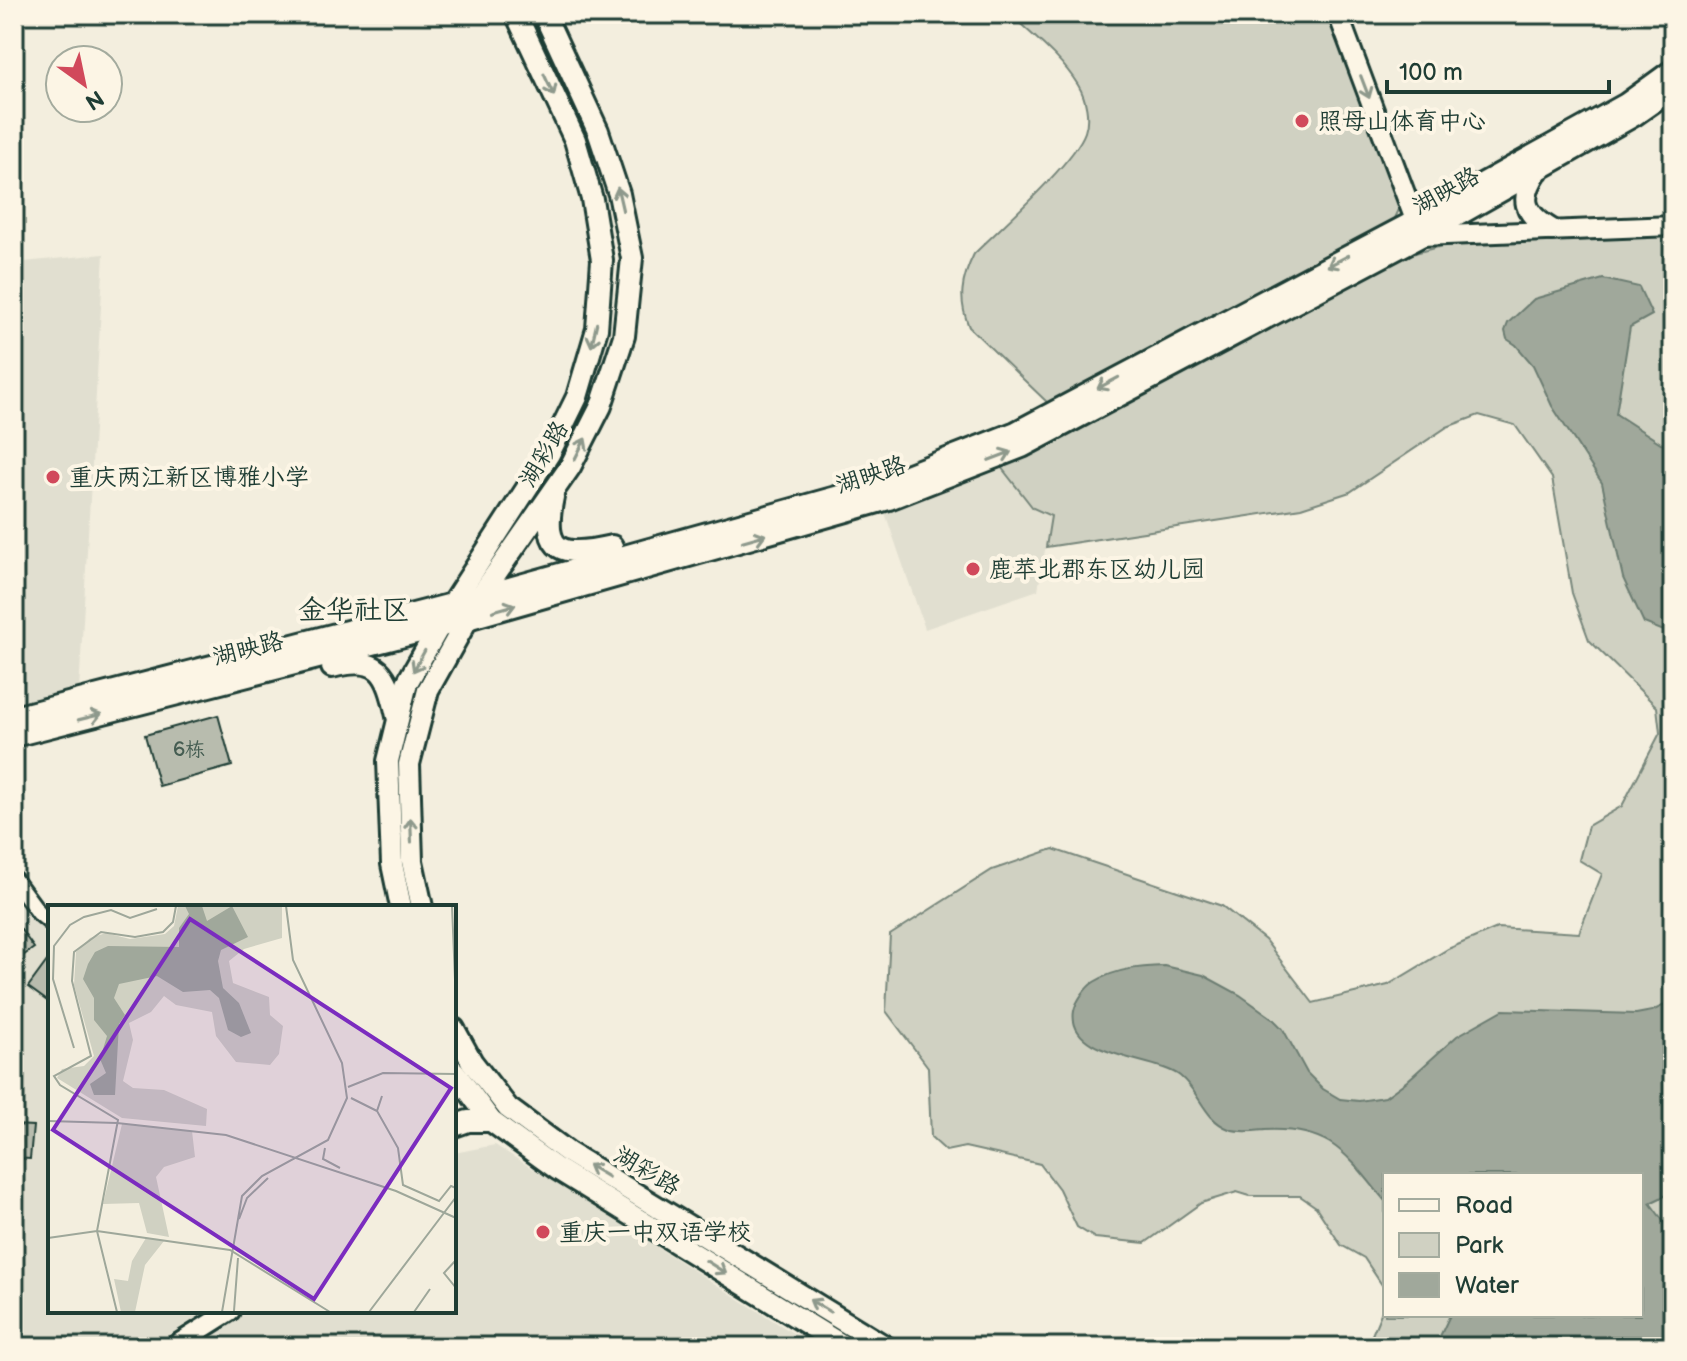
<svg xmlns="http://www.w3.org/2000/svg" width="1687" height="1361" viewBox="0 0 1687 1361" font-family="'Balsamiq Sans','LXGW WenKai TC',sans-serif">
<rect width="100%" height="100%" fill="#f3eede"/>
<filter id="ink" filterUnits="userSpaceOnUse"><feTurbulence type="fractalNoise" baseFrequency=".0125" numOctaves="2"/><feDisplacementMap in="SourceGraphic" scale="16" xChannelSelector="R" yChannelSelector="G"/><feConvolveMatrix kernelMatrix="1 2 1 2 8 2 1 2 1" color-interpolation-filters="sRGB"/></filter>
<g filter="url(#ink)">
<g fill="#e1dfd0">
<path d="M104,254L79,691L14,707V263Z"/>
<path d="M1001,467L1033,508L1051,516L1038,590L925,629L884,510Z"/>
<path d="M14,865L50,913V1311H206L149,1347H14Z"/>
<path d="M495,1145L815,1347H192L247,1311H454V1153Z"/>
</g>
<g fill="#d0d1c2" stroke="#78877b" stroke-width="2" fill-rule="evenodd">
<path d="M1010,14H1331L1402,203L1391,227L1050,405L969,327C958,300 961,280 974,254C1000,228 1074,163 1085,132C1090,118 1086,98 1078,85C1061,57 1033,36 1010,14Z"/>
<path d="M1673,236V1347H1367L1384,1306V1288L1364,1258L1341,1245L1316,1207L1300,1196H1250L1237,1192L1201,1203L1145,1243L1095,1238L1077,1227L1059,1189L1040,1164L965,1147L946,1151L931,1137L928,1067L886,1011L890,935L992,870L1053,849L1222,906L1265,940L1313,1003L1388,985L1448,949L1497,928L1579,933L1602,874L1579,860L1588,826L1622,806L1660,733L1657,707L1589,640L1572,593L1552,478L1515,425L1479,415L1447,427L1350,492L1301,508L1046,547L1051,516L1033,508L1001,467L1030,456L1407,255L1454,243ZM1385,1175H1641V1315H1385Z"/>
</g>
<g fill="#a0a89b" stroke="#6c7d72" stroke-width="2">
<path d="M1603,279L1639,287L1652,315L1630,327L1616,414L1673,451V643L1664,631L1644,623L1623,578L1602,483L1552,406L1533,365L1516,345L1507,339L1505,331L1508,323L1534,299Z"/>
<path d="M1165,966L1203,975L1240,995L1272,1018L1283,1029L1307,1073L1323,1089L1340,1099L1359,1101L1385,1097L1407,1081L1457,1036L1503,1010L1636,1014L1652,1011L1673,1001V1192L1650,1203L1673,1234V1347H1435L1450,1315H1641V1175H1385V1201C1368,1181 1352,1157 1330,1143C1310,1131 1288,1129 1265,1130C1254,1131 1240,1133 1229,1129C1204,1120 1200,1092 1180,1076C1156,1057 1066,1058 1074,1011C1076,1001 1086,987 1094,982C1117,968 1140,967 1165,966Z"/>
</g>
<g fill="#b8bcae" stroke="#1f3d34" stroke-width="2">
<path d="M218,715L232,766L159,786L145,735Z"/>
<path d="M14,920L34,948L14,962Z"/>
<path d="M50,957V1003L28,987Z"/>
<path d="M14,1125L33,1126L30,1159L14,1158Z"/>
</g>
<g fill="none" stroke-linecap="round" stroke-linejoin="round">
<defs>
<path id="minor" d="M14,879L39,913L50,922"/>
<g id="tertiary">
<path d="M1338,14L1421,236L1673,226"/>
<path d="M173,1347L230,1311"/>
</g>
<g id="secondary">
<path d="M1537,171C1519,199 1523,213 1552,230"/>
<path d="M553,497C541,555 563,557 612,546"/>
<path d="M332,667C380,655 387,672 397,716"/>
<path d="M14,717L452,604L883,484L1016,432L1415,221L1626,104L1673,70"/>
<path d="M14,736L439,627L889,499L1022,447L1421,236L1633,116L1673,88"/>
<path d="M401,907L392,864L388,761L407,683L452,604L549,454L577,397L597,329L602,260L592,199L575,140L516,14"/>
<path d="M422,907L412,861L409,764L428,690L481,595L570,467L601,406L624,336L632,258L619,194L598,131L544,14"/>
<path d="M454,1029L472,1062L508,1108L569,1153L886,1347"/>
<path d="M454,1071L491,1121L557,1169L845,1347"/>
<path d="M454,1126L468,1121H491"/>
</g>
</defs>
<use href="#minor" stroke="#1f3d34" stroke-width="20"/>
<use href="#tertiary" stroke="#1f3d34" stroke-width="24"/>
<use href="#secondary" stroke="#1f3d34" stroke-width="26"/>
<use href="#minor" stroke="#fcf5e5" stroke-width="14"/>
<use href="#tertiary" stroke="#fcf5e5" stroke-width="18"/>
<use href="#secondary" stroke="#fcf5e5" stroke-width="20"/>
</g>
<defs><path id="oneway-shaft" d="M-6 0H5M1.5-3L5.5 0L1.5 3" fill="none" stroke-width="1.6" stroke-linecap="round" stroke-linejoin="round" transform="scale(2)"/></defs>
<g stroke="#8e998c">
<use href="#oneway-shaft" transform="translate(549 85) rotate(65)"/>
<use href="#oneway-shaft" transform="translate(1365 87) rotate(69)"/>
<use href="#oneway-shaft" transform="translate(620 199) rotate(-103)"/>
<use href="#oneway-shaft" transform="translate(1338 261) rotate(152)"/>
<use href="#oneway-shaft" transform="translate(594 335) rotate(103)"/>
<use href="#oneway-shaft" transform="translate(1108 383) rotate(152)"/>
<use href="#oneway-shaft" transform="translate(580 449) rotate(-63)"/>
<use href="#oneway-shaft" transform="translate(1000 456) rotate(-21)"/>
<use href="#oneway-shaft" transform="translate(754 538) rotate(-16)"/>
<use href="#oneway-shaft" transform="translate(504 608) rotate(-16)"/>
<use href="#oneway-shaft" transform="translate(419 661) rotate(119)"/>
<use href="#oneway-shaft" transform="translate(90 717) rotate(-14)"/>
<use href="#oneway-shaft" transform="translate(411 830) rotate(-92)"/>
<use href="#oneway-shaft" transform="translate(598 1171) rotate(-149)"/>
<use href="#oneway-shaft" transform="translate(716 1267) rotate(32)"/>
<use href="#oneway-shaft" transform="translate(820 1306) rotate(-149)"/>
</g>
</g>
<g fill="#d1495b" stroke="#fcf5e5" stroke-width="3">
<circle cx="1302" cy="121" r="8"/>
<circle cx="53" cy="477" r="8"/>
<circle cx="973" cy="569" r="8"/>
<circle cx="543" cy="1232" r="8"/>
</g>
<g text-anchor="middle" dominant-baseline="central" stroke-width="8" stroke-linejoin="round" paint-order="stroke">
<g font-size="20" fill="#455d52">
<text x="189" y="750">6栋</text>
</g>
<g font-size="24" fill="#1f3d34" stroke="#fcf5e5" text-anchor="start">
<text x="1318" y="121">照母山体育中心</text>
<text x="69" y="477">重庆两江新区博雅小学</text>
<text x="989" y="569">鹿苹北郡东区幼儿园</text>
<text x="559" y="1232">重庆一中双语学校</text>
</g>
<g font-size="24" fill="#1f3d34" stroke="#fcf5e5">
<text transform="translate(1446 191) rotate(-29)">湖映路</text>
<text transform="translate(544 454) rotate(-59)">湖彩路</text>
<text transform="translate(871 475) rotate(-18)">湖映路</text>
<text transform="translate(248 649) rotate(-14)">湖映路</text>
<text transform="translate(647 1171) rotate(31)">湖彩路</text>
</g>
<g font-size="28" fill="#1f3d34" stroke="#fcf5e5">
<text x="354" y="610">金华社区</text>
</g>
</g>
<g transform="translate(48 905)">
<rect width="408" height="408" fill="#f3eede"/>
<path d="M130,1H234V33L196,44L181,56L185,78L221,92L222,110L235,121L231,149L222,160L188,157L168,131L164,107L128,100L116,91L103,107L81,118L85,135L75,176L85,183L116,185L159,204L158,221L74,213L9,173L14,164L36,161L46,151L26,80L28,47L42,33L58,28L82,34L117,29L126,21ZM74,219L144,226L147,252L116,262L108,272L121,332L99,328L91,298L55,299ZM98,333L116,336L97,360L87,407H73L66,374L80,376L84,356Z" fill="#d0d1c2"/>
<path d="M137,1H154L159,16L184,1L200,32L173,45L170,56L175,83L191,98L203,128L193,132L180,125L171,93L162,85L135,87L109,71L71,79L66,93L77,110L71,119L67,190H46L42,179L58,168L52,154L59,131L46,115V93L35,74L40,59L47,47L60,41L131,42V23L141,9Z" fill="#a0a89b"/>
<path fill="none" stroke="#9ea79a" stroke-width="2" d="M404,1L408,99M26,143L5,74L6,41L22,20L36,12L63,5L82,13L109,4M300,182L335,168L408,169M334,191L329,206L350,243L355,280L391,296L403,281L408,283M303,193L329,206M0,216L69,218L178,230L348,286L408,313M277,243L275,254L292,263M191,314L199,293L220,273M0,333L49,326L182,345L282,407M408,355L396,368L408,383M186,406L190,353M69,407L49,326L70,215L12,180L6,171L43,151L24,76L26,47L53,27L87,32L115,27L125,17L128,1M174,407L194,291L214,271L280,235L299,193L294,158L245,55L238,1M321,407L408,292M366,407L382,384"/>
<path fill="#7b2cbf" fill-opacity="0.15" stroke="#7b2cbf" stroke-width="4" d="M142,14L403,183L266,394L5,225Z"/>
<rect width="408" height="408" fill="none" stroke="#1f3d34" stroke-width="4"/>
</g>
<rect width="1687" height="1361" fill="none" stroke="#fcf5e5" stroke-width="48"/>
<rect x="24" y="24" width="1639" height="1313" fill="none" stroke="#1f3d34" stroke-width="3" filter="url(#ink)"/>
<rect x="1383" y="1173" width="260" height="144" fill="#fcf5e5" stroke="#a4ab9e" stroke-width="2"/>
<rect x="1399" y="1199" width="40" height="12" fill="#fcf5e5" stroke="#a4ab9e" stroke-width="2"/>
<text x="1455" y="1213" font-size="24" fill="#1f3d34">Road</text>
<rect x="1399" y="1233" width="40" height="24" fill="#d0d1c2" stroke="#a4ab9e" stroke-width="2"/>
<text x="1455" y="1253" font-size="24" fill="#1f3d34">Park</text>
<rect x="1399" y="1273" width="40" height="24" fill="#a0a89b" stroke="#a4ab9e" stroke-width="2"/>
<text x="1455" y="1293" font-size="24" fill="#1f3d34">Water</text>
<g transform="translate(84 84) rotate(147)"><circle r="38" fill="#fcf5e5" stroke="#a4ab9e" stroke-width="2"/>
<path d="M0-6L14 30L0 20L-14 30Z" fill="#d1495b"/>
<text y="-12" font-size="22" font-weight="bold" text-anchor="middle" fill="#1f3d34">N</text>
</g>
<path d="M1387 80v12h222v-12" fill="none" stroke="#1f3d34" stroke-width="4"/>
<text x="1399" y="80" font-size="24" fill="#1f3d34" stroke="#fcf5e5" stroke-width="6" paint-order="stroke">100 m</text>
</svg>
